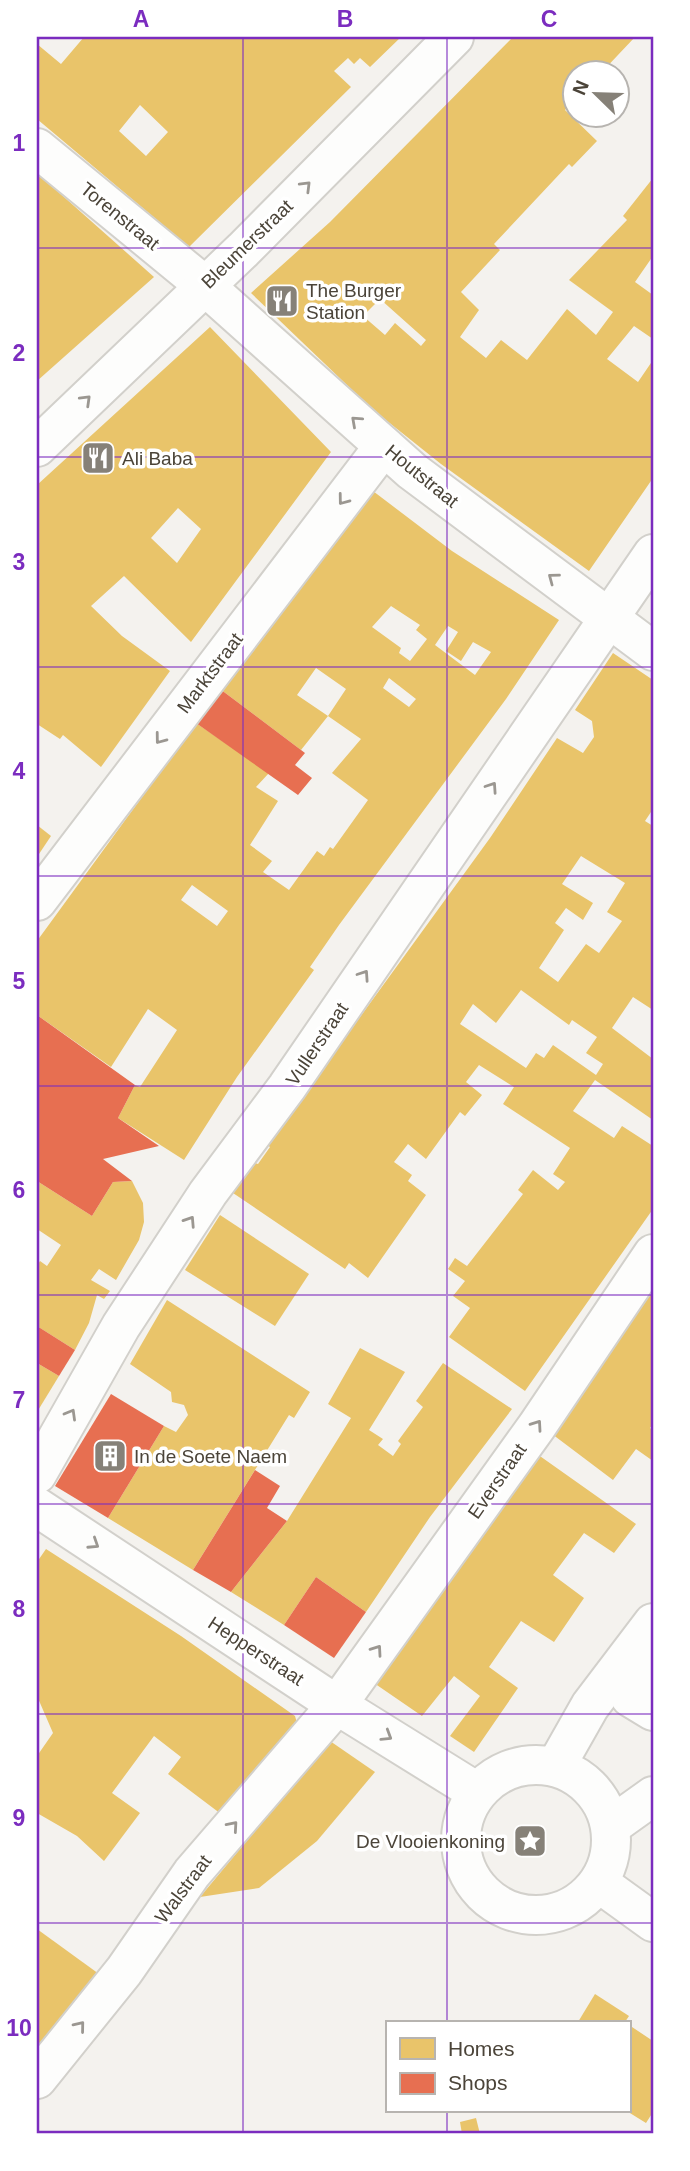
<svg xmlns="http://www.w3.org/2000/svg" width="690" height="2171" viewBox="0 0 690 2171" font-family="Helvetica,sans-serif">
<rect width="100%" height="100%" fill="#f4f2ee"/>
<g fill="#e9c46a" fill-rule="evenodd">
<path d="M84,37H401L370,67L360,58L354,64L348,58L334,71L351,87L189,247L37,119V44L61,64ZM140,105L168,132L146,156L119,131Z"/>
<path d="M513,37H635L600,74H574V100L565,110L597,141L572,167L569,164L494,244L500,250L461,292L479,310L460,337L486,358L501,340L527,360L567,309L596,335L613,312L569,280L627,220L623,216L653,178V256L635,282L653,295V339L634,326L607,359L638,382L653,360V478L589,571L441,464L372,409L251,293L330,222ZM380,299L426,340L421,346L395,323L385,335L363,316Z"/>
<path d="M37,173L154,277L37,381Z"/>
<path d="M210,327L331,452L191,642L124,576L91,606L122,636L170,671L101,767L63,735L60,739L37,724V485ZM178,508L201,529L177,563L151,538Z"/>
<path d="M369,488L452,551L559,620L506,699L339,925L310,967L314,970L237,1077L184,1160L118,1118L135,1085L140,1087L177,1030L148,1009L111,1067L37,1015V941L196,723L269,773L256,787L278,801L250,845L272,861L263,872L289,890L317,851L324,856L330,847L333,849L368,800L332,773L361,739L328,716L301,750L220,689ZM391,606L420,625L416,630L427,639L410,661L399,653L401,648L372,627ZM448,626L458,632L446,651L461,661L473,642L491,652L475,675L435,645ZM316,668L346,689L328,716L297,695ZM389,678L416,699L409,707L383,688ZM192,885L228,911L217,926L181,900Z"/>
<path d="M613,653L653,680V809L645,821L653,826V1010L633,997L612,1028L653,1059V1120L595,1080L573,1111L614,1138L622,1126L653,1146V1209L525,1391L449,1337L470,1308L453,1296L465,1281L448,1269L455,1258L467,1266L523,1194L518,1190L533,1170L558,1190L565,1182L553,1174L570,1148L503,1104L514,1087L479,1065L466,1082L482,1095L465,1116L460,1112L426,1159L408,1144L394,1162L412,1175L408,1181L426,1195L368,1278L349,1263L345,1269L233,1193L255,1163L258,1164L270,1147L267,1145L490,838L557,738L583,753L594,737L592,721L575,710ZM581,856L625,883L607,912L622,921L599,953L586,944L558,982L539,968L564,930L555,923L566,908L583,920L593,903L562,884ZM521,990L569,1025L572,1020L597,1037L586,1053L603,1064L596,1075L553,1045L544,1058L536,1053L526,1068L460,1024L473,1004L496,1023Z"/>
<path d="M37,825L51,836L37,857Z"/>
<path d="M37,1181L92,1216L113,1182L132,1181L143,1203L144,1222L139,1240L116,1280L99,1269L91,1280L110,1291L104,1299L97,1295L89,1323L75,1350L37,1326V1266L40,1261L47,1266L61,1245L37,1229Z"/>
<path d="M220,1215L309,1274L275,1326L185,1270Z"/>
<path d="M653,1291V1424L650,1428L653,1430V1461L636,1449L613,1480L552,1434Z"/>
<path d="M167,1300L310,1392L294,1418L289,1415L193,1570L108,1518L164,1426L176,1432L188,1415L184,1405L172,1402L171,1392L130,1364Z"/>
<path d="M360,1348L405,1372L369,1430L383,1439L378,1445L393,1456L401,1444L398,1441L423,1407L416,1401L443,1363L512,1409L430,1517L366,1612L316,1577L284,1625L231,1592L287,1521L351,1418L328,1404Z"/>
<path d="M37,1363L59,1376L37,1412Z"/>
<path d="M537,1454L636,1524L614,1553L584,1533L553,1575L584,1598L554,1642L521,1621L489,1667L518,1688L474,1752L450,1736L480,1696L454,1676L422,1716L371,1681Z"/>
<path d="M46,1549L181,1636L295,1716L297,1723L221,1814L168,1774L181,1757L154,1736L112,1793L140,1813L104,1861L77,1836L37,1813V1756L53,1733L37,1696V1562Z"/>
<path d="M330,1741L375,1772L317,1841L259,1888L200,1897Z"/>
<path d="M37,1929L99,1974L37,2051Z"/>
<path d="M595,1994L629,2016L625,2022H578Z"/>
<path d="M629,2025L653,2041V2112L646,2123L625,2110H629Z"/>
<path d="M476,2118L480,2134H462L460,2122Z"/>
</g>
<g fill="#e76f51">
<path d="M220,689L305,753L295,765L312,778L298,795L196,723Z"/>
<path d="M37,1015L135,1085L118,1118L159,1146L103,1159L132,1181L113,1182L92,1216L37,1181Z"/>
<path d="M37,1326L75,1350L59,1376L37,1363Z"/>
<path d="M111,1394L164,1426L108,1518L55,1486Z"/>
<path d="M255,1470L280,1486L267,1508L287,1521L231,1592L193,1570Z"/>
<path d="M316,1577L366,1612L334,1658L284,1625Z"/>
</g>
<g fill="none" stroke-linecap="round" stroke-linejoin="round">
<defs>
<g id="minor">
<path d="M37,148L204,285L412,471L653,651"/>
<path d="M37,447L243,250L454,37"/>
<path d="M37,901L384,446"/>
<path d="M37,1474L121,1326L208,1193L287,1087L653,554"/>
<path d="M37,1507L337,1705L477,1792"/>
<path d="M653,1662L630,1697L653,1711"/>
<circle cx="536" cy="1840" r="75"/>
<path d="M556,1766L590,1706L653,1623"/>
<path d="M611,1826L653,1796"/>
<path d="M599,1883L653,1922"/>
<path d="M37,2079L124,1971L192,1873L337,1705L537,1426L653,1254"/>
</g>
</defs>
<use href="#minor" stroke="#d2d0cb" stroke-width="42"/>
<use href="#minor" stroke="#fdfdfc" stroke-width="38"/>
</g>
<defs><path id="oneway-chevron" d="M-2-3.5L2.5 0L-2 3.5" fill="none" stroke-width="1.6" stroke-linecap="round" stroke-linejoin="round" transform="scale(1.75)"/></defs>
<g stroke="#9b9791">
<use href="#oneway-chevron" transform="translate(306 186) rotate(-45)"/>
<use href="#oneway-chevron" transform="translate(86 400) rotate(-44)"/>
<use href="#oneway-chevron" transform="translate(356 421) rotate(-138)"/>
<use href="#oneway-chevron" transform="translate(343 500) rotate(127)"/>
<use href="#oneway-chevron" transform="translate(553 578) rotate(-143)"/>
<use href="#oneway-chevron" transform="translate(160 739) rotate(127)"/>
<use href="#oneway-chevron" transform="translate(492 787) rotate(-56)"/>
<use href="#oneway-chevron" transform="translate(364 975) rotate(-56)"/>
<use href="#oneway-chevron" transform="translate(190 1221) rotate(-57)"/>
<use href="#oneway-chevron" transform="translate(71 1414) rotate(-60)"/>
<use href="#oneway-chevron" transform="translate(537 1425) rotate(-55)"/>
<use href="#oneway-chevron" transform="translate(94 1544) rotate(33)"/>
<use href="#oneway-chevron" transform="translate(377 1650) rotate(-55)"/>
<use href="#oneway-chevron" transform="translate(387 1736) rotate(32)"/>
<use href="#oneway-chevron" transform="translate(233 1826) rotate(-49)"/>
<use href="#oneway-chevron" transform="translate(80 2026) rotate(-51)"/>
</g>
<path fill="none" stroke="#7b2cbf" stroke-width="2" stroke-opacity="0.55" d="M243,37V2134M447,37V2022M37,248H653M37,457H653M37,667H653M37,876H653M37,1086H653M37,1295H653M37,1504H653M37,1714H653M37,1923H653M447,2110V2134"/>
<defs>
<symbol id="restaurant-square" viewBox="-11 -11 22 22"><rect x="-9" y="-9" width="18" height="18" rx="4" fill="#868178" stroke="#fff"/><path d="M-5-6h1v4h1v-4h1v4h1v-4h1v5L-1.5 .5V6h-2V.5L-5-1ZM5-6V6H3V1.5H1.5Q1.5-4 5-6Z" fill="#fff"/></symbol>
<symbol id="building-square" viewBox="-11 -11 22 22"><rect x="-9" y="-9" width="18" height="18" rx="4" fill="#868178" stroke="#fff"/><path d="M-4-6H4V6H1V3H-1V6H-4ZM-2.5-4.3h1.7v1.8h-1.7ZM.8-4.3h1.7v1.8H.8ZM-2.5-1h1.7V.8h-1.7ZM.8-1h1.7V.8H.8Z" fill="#fff"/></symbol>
<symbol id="sight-square" viewBox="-11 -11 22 22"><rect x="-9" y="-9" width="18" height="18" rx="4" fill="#868178" stroke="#fff"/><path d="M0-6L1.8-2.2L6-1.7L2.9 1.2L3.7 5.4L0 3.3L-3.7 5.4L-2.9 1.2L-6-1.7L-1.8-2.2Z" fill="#fff"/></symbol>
</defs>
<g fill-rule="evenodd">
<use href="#restaurant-square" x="263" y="282" width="38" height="38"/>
<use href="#restaurant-square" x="79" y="439" width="38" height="38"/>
<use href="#building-square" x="91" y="1437" width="38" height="38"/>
<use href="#sight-square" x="511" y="1822" width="38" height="38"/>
</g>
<g text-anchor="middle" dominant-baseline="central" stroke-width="7" stroke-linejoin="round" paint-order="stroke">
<g font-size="19" fill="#4b4439" stroke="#fff">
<text transform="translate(120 216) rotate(39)">Torenstraat</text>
<text transform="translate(247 244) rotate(-44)">Bleumerstraat</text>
<text transform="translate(422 476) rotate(39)">Houtstraat</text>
<text transform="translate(210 673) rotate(-53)">Marktstraat</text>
<text transform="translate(317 1044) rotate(-56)">Vullerstraat</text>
<text transform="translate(497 1481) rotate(-55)">Everstraat</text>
<text transform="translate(256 1651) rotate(33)">Hepperstraat</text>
<text transform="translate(183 1889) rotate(-53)">Walstraat</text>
</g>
<g font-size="19" fill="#4b4439" stroke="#fff" text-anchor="start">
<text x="306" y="290">The Burger<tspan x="306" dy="22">Station</tspan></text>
<text x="122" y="458">Ali Baba</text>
<text x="134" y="1456">In de Soete Naem</text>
<text x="505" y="1841" text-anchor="end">De Vlooienkoning</text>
</g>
</g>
<rect width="690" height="2171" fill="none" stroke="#ffffff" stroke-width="77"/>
<rect x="386" y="2021" width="245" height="91" fill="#ffffff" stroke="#b7b4b0" stroke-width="2"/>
<rect x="400" y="2038" width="35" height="21" fill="#e9c46a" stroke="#b7b4b0" stroke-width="2"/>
<text x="448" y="2056" font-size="21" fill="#4b4439">Homes</text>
<rect x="400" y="2073" width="35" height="21" fill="#e76f51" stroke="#b7b4b0" stroke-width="2"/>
<text x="448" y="2090" font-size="21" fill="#4b4439">Shops</text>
<g transform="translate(596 94) rotate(293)"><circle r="33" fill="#ffffff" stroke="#b7b4b0" stroke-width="2"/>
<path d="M0-5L12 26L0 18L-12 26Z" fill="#868178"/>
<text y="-10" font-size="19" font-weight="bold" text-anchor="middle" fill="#4b4439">N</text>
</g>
<rect x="38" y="38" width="614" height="2094" fill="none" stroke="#7b2cbf" stroke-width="2.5"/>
<g font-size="23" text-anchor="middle" font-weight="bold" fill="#7b2cbf">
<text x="141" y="27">A</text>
<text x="345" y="27">B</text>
<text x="549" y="27">C</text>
<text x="19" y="151">1</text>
<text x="19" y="361">2</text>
<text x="19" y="570">3</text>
<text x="19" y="779">4</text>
<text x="19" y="989">5</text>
<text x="19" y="1198">6</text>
<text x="19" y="1408">7</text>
<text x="19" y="1617">8</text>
<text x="19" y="1826">9</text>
<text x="19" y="2036">10</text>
</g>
</svg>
